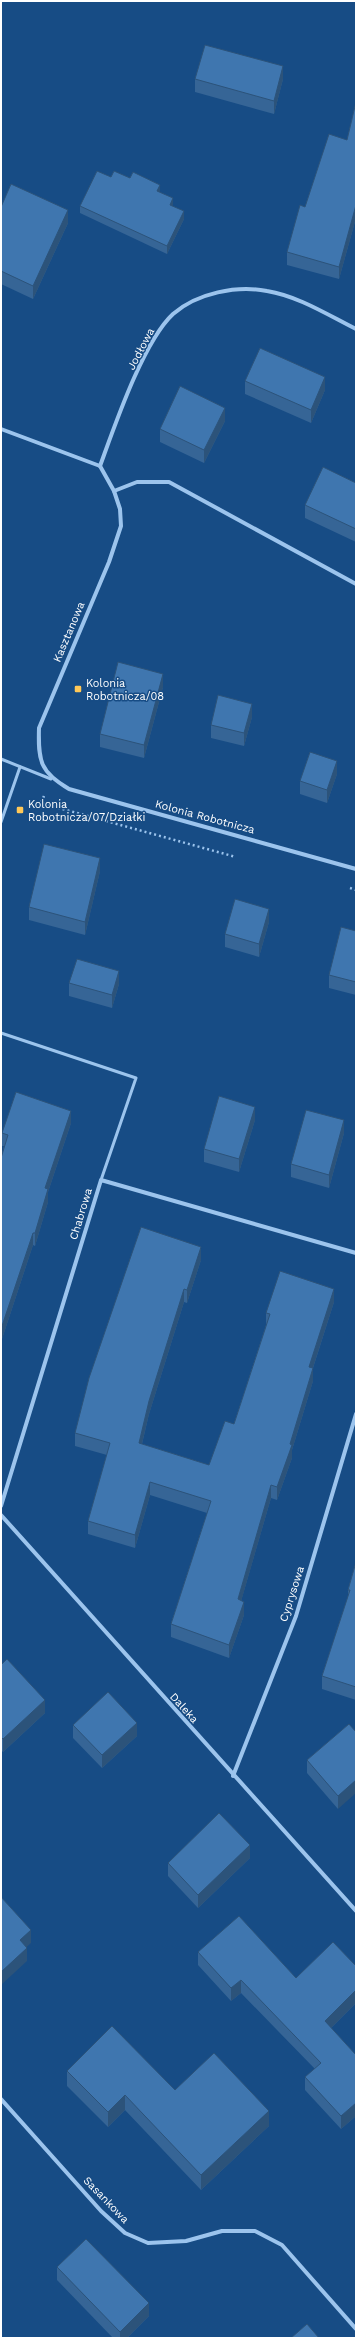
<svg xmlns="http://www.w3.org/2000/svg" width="357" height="2339" viewBox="0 0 357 2339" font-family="'Work Sans',sans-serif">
<rect width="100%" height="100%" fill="#174c85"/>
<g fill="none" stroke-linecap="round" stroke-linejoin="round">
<g stroke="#9cc4ed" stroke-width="2.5" stroke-dasharray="2 3" stroke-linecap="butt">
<path d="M44,796L41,803L236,857"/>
<path d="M350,888L356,890"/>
</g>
<g stroke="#9cc4ed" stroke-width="3">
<path d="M1,759L51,779"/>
<path d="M1,822L20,767"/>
<path d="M1,1033L136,1078L101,1180"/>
</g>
<g stroke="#9cc4ed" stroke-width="4">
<path d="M1,429L100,466L114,491L120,509L121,526L109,562L39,728C38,761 40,772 69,789L356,869"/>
<path d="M100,466C115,425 143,342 173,314C197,293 237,285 267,291C298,296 328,315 356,329"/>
<path d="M114,491L137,482H169L356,584"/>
<path d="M1,1506L101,1180L356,1253"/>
<path d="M1,1515L356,1911"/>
<path d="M233,1776L296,1616L356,1414"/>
<path d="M1,2099L101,2211L125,2233L148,2243L186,2241L222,2231H255L282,2245L356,2329"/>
</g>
</g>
<g fill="#366596">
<path d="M195,79H283L274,114L195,92Z"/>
<path d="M356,102V218L339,279L287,265V252L305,207L347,140Z"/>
<path d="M111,177L160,192L184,219L167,254L80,213V206Z"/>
<path d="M1,207L68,223L33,299L1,284Z"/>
<path d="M245,381L325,390L311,423L245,394Z"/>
<path d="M225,421L204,463L160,442V429Z"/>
<path d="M356,483V542L305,518V505Z"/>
<path d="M163,687L144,758L100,747V734Z"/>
<path d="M252,717L244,746L211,738V725Z"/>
<path d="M337,774L327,803L300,794V781Z"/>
<path d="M100,871L85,935L29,920V907Z"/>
<path d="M269,922L259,957L225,947V934Z"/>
<path d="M356,931V995L329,988V975Z"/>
<path d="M69,983L119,984L112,1008L69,996Z"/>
<path d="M255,1120L239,1172L204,1162V1149Z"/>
<path d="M71,1123L48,1192V1202L35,1246L33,1245L1,1342V1158L4,1146H2V1133Z"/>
<path d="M344,1133L329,1188L291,1177V1164Z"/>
<path d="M201,1260L187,1303L184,1302L149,1414L142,1444L209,1465L234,1424L266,1325V1313L334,1302L313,1368V1381L292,1450V1458L277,1500L271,1498L241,1601L244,1615L229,1658L171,1637V1624L207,1513L150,1495L135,1548L88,1534V1521L107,1455L75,1446V1433Z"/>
<path d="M356,1562V1700L322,1689V1676L348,1598V1590Z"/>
<path d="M1,1665L45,1713L3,1752L1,1750Z"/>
<path d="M349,1724L338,1809L307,1773V1760Z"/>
<path d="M73,1725L137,1736L102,1768L73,1738Z"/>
<path d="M250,1858L198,1908L168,1876V1863Z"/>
<path d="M198,1952L296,1978L356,1966V2003L331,2028L356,2055V2116L341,2129L305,2090V2077L315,2069L241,1993L231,2001L198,1965Z"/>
<path d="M67,2071L175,2090L269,2126L201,2190L125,2110L108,2127L67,2086Z"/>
<path d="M57,2267L149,2316L127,2338H113L57,2280Z"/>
</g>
<g fill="#2c537a">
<path d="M283,66V79L274,114V101Z"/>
<path d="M160,185V192L157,191Z"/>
<path d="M173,198V206L170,205Z"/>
<path d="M356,205V218L339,279V267Z"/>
<path d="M68,210V223L33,299V286Z"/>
<path d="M184,211V219L167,254V246Z"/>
<path d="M325,377V390L311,423V410Z"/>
<path d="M225,408V421L204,463V450Z"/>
<path d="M163,674V687L144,758V745Z"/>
<path d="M252,704V717L244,746V733Z"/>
<path d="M337,761V774L327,803V790Z"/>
<path d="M100,858V871L85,935V922Z"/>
<path d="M269,909V922L259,957V944Z"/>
<path d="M119,971V984L112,1008V995Z"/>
<path d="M255,1107V1120L239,1172V1159Z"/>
<path d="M71,1111V1123L48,1192V1202L35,1246V1233L45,1188Z"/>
<path d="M344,1120V1133L329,1188V1175Z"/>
<path d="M33,1233V1245L1,1342V1329Z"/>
<path d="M201,1247V1260L187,1303V1290Z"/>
<path d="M184,1289V1302L149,1414L139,1456V1443L149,1401Z"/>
<path d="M334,1289V1302L309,1380V1367Z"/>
<path d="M313,1368V1381L292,1450V1458L277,1500V1487Z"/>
<path d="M150,1482V1495L135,1548V1535Z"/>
<path d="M271,1485V1498L238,1612V1599Z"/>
<path d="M244,1602V1615L229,1658V1645Z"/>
<path d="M45,1700V1713L3,1752V1739Z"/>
<path d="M137,1723V1736L102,1768V1755Z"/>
<path d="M356,1780V1793L338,1809V1796Z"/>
<path d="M250,1845V1858L198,1908V1895Z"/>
<path d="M31,1930V1943L20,1953V1940Z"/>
<path d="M27,1948V1961L1,1985V1972Z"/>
<path d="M241,1980V1993L231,2001V1988Z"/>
<path d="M356,1990V2003L325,2034V2021Z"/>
<path d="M125,2095V2110L108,2127V2112Z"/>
<path d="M356,2103V2116L341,2129V2116Z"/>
<path d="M269,2111V2126L201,2190V2175Z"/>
<path d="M149,2303V2316L127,2338H120V2332Z"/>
</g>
<g fill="#3f76af" stroke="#2c537a">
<path d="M205,45L283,66L274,101L195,79Z"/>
<path d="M356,102V205L339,267L287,252L300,205L305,207L329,134L347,140Z"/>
<path d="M97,171L111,177L114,171L130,178L133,172L160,185L157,191L173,198L170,205L184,211L167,246L80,206Z"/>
<path d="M11,184L68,210L33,286L1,271V207Z"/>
<path d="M260,348L325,377L311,410L245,381Z"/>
<path d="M180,386L225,408L204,450L160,429Z"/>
<path d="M323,467L356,483V529L305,505Z"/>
<path d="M118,662L163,674L144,745L100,734Z"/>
<path d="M218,695L252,704L244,733L211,725Z"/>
<path d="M310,752L337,761L327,790L300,781Z"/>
<path d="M44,844L100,858L85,922L29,907Z"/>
<path d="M235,899L269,909L259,944L225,934Z"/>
<path d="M341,927L356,931V982L329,975Z"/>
<path d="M77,959L119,971L112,995L69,983Z"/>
<path d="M16,1092L71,1111L45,1188L48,1189L35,1233H33L1,1329V1158L8,1135L2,1133Z"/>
<path d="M219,1096L255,1107L239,1159L204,1149Z"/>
<path d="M306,1110L344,1120L329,1175L291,1164Z"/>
<path d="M141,1227L201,1247L187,1290L184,1289L149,1401L139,1443L209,1465L225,1421L234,1424L270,1314L266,1313L280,1271L334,1289L309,1367L313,1368L290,1444L292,1445L277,1487L271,1485L238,1599L244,1602L229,1645L171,1624L211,1501L150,1482L135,1535L88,1521L110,1443L75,1433L89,1378Z"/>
<path d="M356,1562V1687L322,1676L350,1590H348Z"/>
<path d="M7,1659L45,1700L3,1739L1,1737V1665Z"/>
<path d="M108,1692L137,1723L102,1755L73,1725Z"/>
<path d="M349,1724L356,1732V1780L338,1796L307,1760Z"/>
<path d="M219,1813L250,1845L198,1895L168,1863Z"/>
<path d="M1,1897L31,1930L20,1940L27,1948L1,1972Z"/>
<path d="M239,1916L296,1978L333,1942L356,1966V1990L325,2021L356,2055V2103L341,2116L305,2077L321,2063L241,1980L231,1988L198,1952Z"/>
<path d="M112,2026L175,2090L214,2053L269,2111L201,2175L125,2095L108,2112L67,2071Z"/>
<path d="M86,2239L149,2303L120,2332L57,2267Z"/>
<path d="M307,2324L319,2338H291Z"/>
</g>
<g fill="#ffc858" stroke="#174c85" stroke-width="1.5">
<rect x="74" y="685" width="8" height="8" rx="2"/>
<rect x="16" y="806" width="8" height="8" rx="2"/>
</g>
<g text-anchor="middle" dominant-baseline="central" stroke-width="3" stroke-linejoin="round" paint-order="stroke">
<g font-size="11" fill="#fff" stroke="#174c85">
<text transform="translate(141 349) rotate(-62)">Jodłowa</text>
<text transform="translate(69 632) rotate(-67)">Kasztanowa</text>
<text transform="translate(205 817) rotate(15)">Kolonia Robotnicza</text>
<text transform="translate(81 1214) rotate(-73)">Chabrowa</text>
<text transform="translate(292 1594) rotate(-72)">Cyprysowa</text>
<text transform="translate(184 1708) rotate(48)">Daleka</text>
<text transform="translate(106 2200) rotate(46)">Sasankowa</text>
</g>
<g font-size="11" fill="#fff" stroke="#174c85" text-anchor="start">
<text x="86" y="683">Kolonia<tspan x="86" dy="13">Robotnicza/08</tspan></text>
<text x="28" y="804">Kolonia<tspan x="28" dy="13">Robotnicza/07/Działki</tspan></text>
</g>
</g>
<rect width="357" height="2339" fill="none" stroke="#ffffff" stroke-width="4"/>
</svg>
